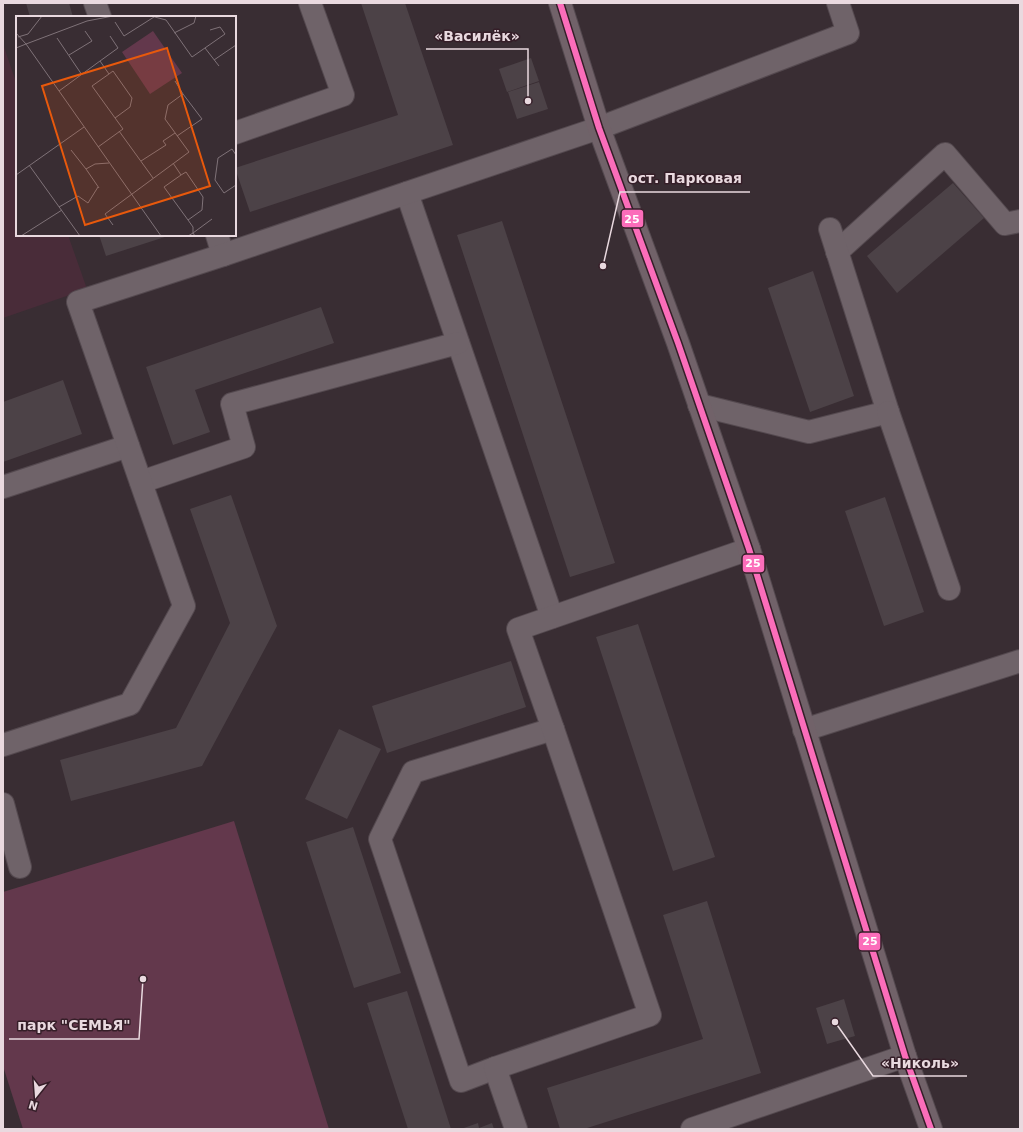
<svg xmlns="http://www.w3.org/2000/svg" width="1023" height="1132" viewBox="0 0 1023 1132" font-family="'DejaVu Sans',sans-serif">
<rect width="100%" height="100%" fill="#392d33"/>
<path fill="#492c39" d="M3,44L17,85V235H68L87,289L3,318Z"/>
<path fill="#63384c" d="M234,821L329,1129H23L3,1066V892Z"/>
<g fill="#4c4247">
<path d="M26,3H69L73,17H30Z"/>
<path d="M361,3H405L453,145L250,212L235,168L398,115Z"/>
<path d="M531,58L539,81L507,92L499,69Z"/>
<path d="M539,82L548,109L517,119L508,92Z"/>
<path d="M953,183L984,218L897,293L867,256Z"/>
<path d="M502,221L615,563L570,577L457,235Z"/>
<path d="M99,235H171L106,256Z"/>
<path d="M813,271L854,396L810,412L768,288Z"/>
<path d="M321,307L334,343L195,390L210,432L173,445L146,367Z"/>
<path d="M63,380L82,434L3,462V402Z"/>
<path d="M231,495L277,626L202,766L71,801L60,760L176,728L230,623L190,509Z"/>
<path d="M885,497L924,612L884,626L845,511Z"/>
<path d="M638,624L715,857L673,871L596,637Z"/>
<path d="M511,661L526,707L387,753L372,706Z"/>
<path d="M339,729L381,749L347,819L305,799Z"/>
<path d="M353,827L401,973L354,988L306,842Z"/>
<path d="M707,901L761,1073L584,1129H560L547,1088L703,1039L663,915Z"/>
<path d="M407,991L451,1129H408L367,1003Z"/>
<path d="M844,999L855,1036L827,1044L816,1008Z"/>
<path d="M478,1123L479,1128L492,1123L494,1129H461Z"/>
</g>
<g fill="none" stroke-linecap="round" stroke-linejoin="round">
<defs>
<g id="minor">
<path d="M95,3L100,17"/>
<path d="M235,133L343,95L310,3"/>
<path d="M407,193L552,617"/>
<path d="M217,235L223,255"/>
<path d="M837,252L945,154L1005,224L1020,221"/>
<path d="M699,405L809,432L888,412L830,229"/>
<path d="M888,412L949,589"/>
<path d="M141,482L244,447L232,404L458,343"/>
<path d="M3,487L128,446"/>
<path d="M804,730L1020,661"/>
<path d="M3,745L130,704L184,606L78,302L223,255L599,128L848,33L838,3"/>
<path d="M3,804L20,867"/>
<path d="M495,1068L461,1081L380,839L413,772L553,729"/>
<path d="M516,1129L495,1068L650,1015L553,729L518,629L749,549"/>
<path d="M692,1129L905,1056"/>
</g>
<path id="major" d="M560,3L599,128L678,343L749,549L905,1056L931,1129"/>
</defs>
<use href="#minor" stroke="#54494f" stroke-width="24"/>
<use href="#major" stroke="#54494f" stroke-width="24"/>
<use href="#minor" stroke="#6f6369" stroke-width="22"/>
<use href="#major" stroke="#716269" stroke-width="22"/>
<defs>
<path id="bus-1" d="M560,3L599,128L678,343L749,549L905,1056L931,1129"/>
</defs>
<use href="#bus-1" stroke="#351e28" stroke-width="9"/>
<use href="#bus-1" stroke="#fb6dba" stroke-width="6"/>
</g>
<g transform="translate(16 16)">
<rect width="220" height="220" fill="#392d33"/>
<path d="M137,15L166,57L134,78L106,36Z" fill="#63384c"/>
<path fill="none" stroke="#7f7278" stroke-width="1" d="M135,0L150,4L176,41L209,18L204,11L194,14M99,6L108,20L138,1M0,17L10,28M158,17L178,7L180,0M2,21L12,18L26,0M41,22L66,59M10,28L71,5L97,0M0,32L10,28L145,220M189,32L203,50M53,39L76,25L69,15M198,44L220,29M84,45L102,32L94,20M93,58L97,55L116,82L114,91L99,102M159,65L167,78M43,75L84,45L93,58L76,70L107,113L82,131M103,115L137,162M55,134L70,153M220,139L216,133L202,142L199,164L208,177L220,169M125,145L150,129L147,125L159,117M157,147L165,159L148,171L172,204L186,194L187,181L170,156L165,159M13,149L64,220M0,159L68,111M83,172L70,153L79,148L93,147M43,191L62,180L72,187L82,171M97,209L89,198L173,136L149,103L152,89L167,78L186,103L161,120M5,220L46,194M172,220L177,217V211L172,204M179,220L177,217L196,203"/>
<path fill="#e8590c" fill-opacity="0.15" stroke="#e8590c" stroke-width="2" d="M151,32L194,170L69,209L26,70Z"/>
<rect width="220" height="220" fill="none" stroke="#e9d9df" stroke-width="2"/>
</g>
<path fill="none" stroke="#e9d9df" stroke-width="1.5" d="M528 101L528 49H426M603 266L620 192H750M143 979L139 1039H9M835 1022L873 1076H967"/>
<g fill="#e9d9df" stroke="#351e28" stroke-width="1.5">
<circle cx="528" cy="101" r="4"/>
<circle cx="603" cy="266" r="4"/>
<circle cx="143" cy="979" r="4"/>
<circle cx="835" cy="1022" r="4"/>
</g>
<g font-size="14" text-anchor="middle" font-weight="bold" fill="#e9d9df" stroke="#351e28" stroke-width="3" stroke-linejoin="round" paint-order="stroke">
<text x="477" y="41">«Василёк»</text>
<text x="685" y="183">ост. Парковая</text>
<text x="74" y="1030">парк "СЕМЬЯ"</text>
<text x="920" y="1068">«Николь»</text>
</g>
<g stroke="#351e28" stroke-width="1.5">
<rect x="621" y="209" width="23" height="19" rx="4" fill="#fb6dba"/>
<rect x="742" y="554" width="23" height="19" rx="4" fill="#fb6dba"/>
<rect x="858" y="932" width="23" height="19" rx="4" fill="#fb6dba"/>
</g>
<g font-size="11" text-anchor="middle" font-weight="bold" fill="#fff">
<text x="632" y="223">25</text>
<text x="753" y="567">25</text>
<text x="870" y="945">25</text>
</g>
<rect width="1023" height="1132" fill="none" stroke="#e9d9df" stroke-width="8"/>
<g transform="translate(36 1096) rotate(197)" stroke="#351e28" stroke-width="3" paint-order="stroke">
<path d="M0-3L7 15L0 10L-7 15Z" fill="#e9d9df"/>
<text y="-6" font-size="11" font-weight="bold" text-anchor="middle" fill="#e9d9df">N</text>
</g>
</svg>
